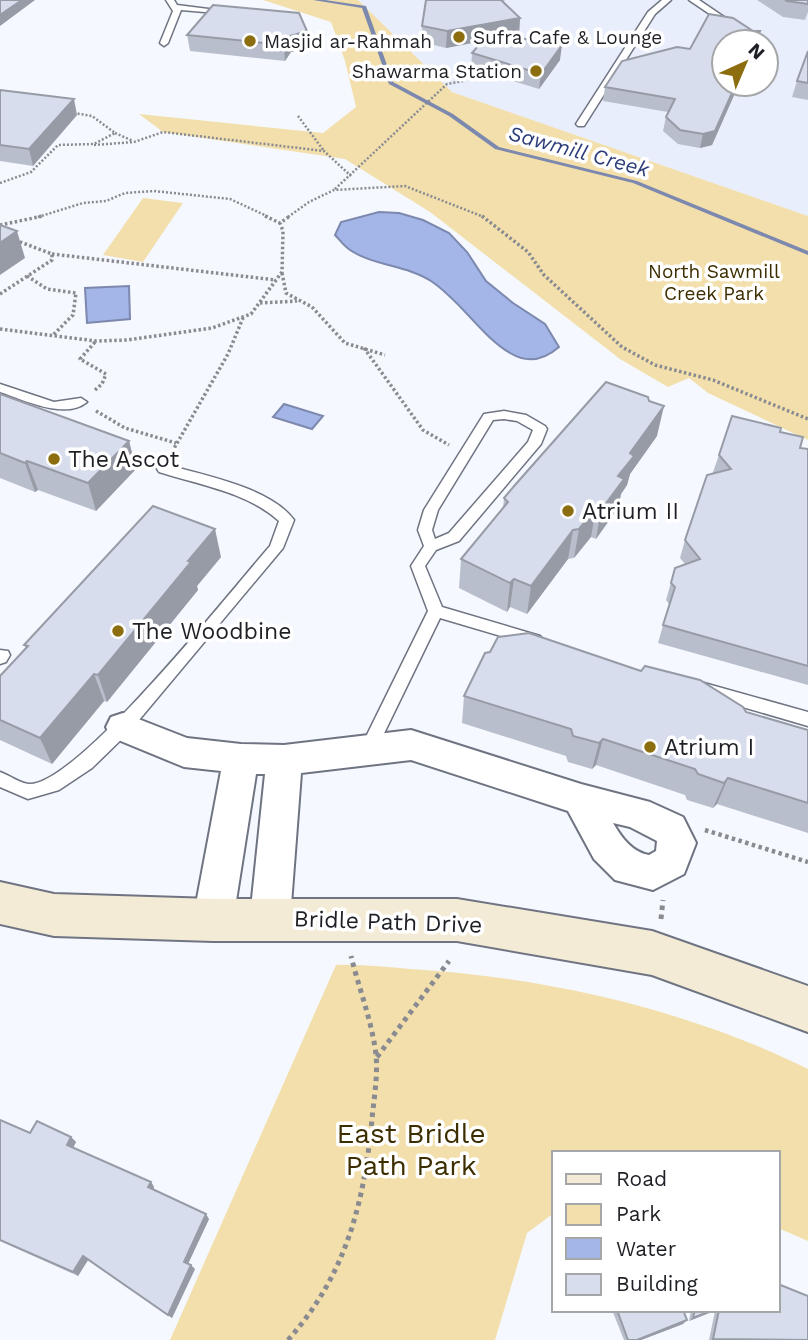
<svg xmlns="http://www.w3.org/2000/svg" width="808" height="1340" viewBox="0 0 808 1340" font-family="'Work Sans',sans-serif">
<rect width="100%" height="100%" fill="#f5f8fe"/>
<path fill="#e9eefc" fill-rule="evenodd" d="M352,0H808V216L452,92ZM724,42H766V84H724Z"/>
<g fill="#f2dfac">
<path d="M263,0H358L452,92L808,216V440L708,393L689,378L668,387L620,359L430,212L345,159L163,132L139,114L323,133L356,107L345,61L331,22Z"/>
<path d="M143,198L183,203L143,262L103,255Z"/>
<path d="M336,965C360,964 386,967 410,969C544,977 687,1009 808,1069V1241L778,1228V1153H554V1213L527,1233L495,1340H170Z"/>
</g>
<g fill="#a4b5e7" stroke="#7c88ad" stroke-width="2">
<path d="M379,212L399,213L423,220L449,233L467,252L486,281L513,303L545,324L559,347C544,360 528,364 510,353C481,336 461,301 431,281C406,265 374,266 350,250C344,246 339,239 335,235L341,222Z"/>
<path d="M129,286L130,319L87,323L85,288Z"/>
<path d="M284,404L323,416L312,429L273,417Z"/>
</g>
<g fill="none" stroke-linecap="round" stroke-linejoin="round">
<path fill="#7c88ad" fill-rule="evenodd" d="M313,0H325L366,6L393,82L453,114L499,147L637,181L808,251V255L633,183L495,149L449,116L389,84L362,8Z"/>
<defs>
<g id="lane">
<path d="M166,0H174L177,5L232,12L228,14L181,10L168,43L164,46L160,43L173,11Z"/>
<path d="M662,0H671L655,14L584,126H578L576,124L648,12Z"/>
<path d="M689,0H699L761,42H751Z"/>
<path d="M0,384L54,402L81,398L87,402C65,420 24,400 0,392Z"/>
<path d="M504,411L526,415L545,426L547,429L541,444L459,541L436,550L425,566L442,607L540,636L543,640L535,646L440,618L374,754L368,756L362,754L360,749L428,611L411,566L424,546L418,530L424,510L484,414ZM504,419L517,421L533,430L528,442L449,533L435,539L432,530L438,510L493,420Z"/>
<path d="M164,464C202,475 270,487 294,520L283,548L129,732L92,768L59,790L28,799L0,787V772C9,775 21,784 29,784C77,786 233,588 270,546L279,521C247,492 200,485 159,472L157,469L159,466Z"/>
<path d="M0,650L8,651L10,655L6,662L0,664Z"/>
<path d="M704,683L808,712V726L698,694L696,689L698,684Z"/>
</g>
<path id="street" d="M123,713L187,738L241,744L284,745L411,730L581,784L650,802L683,817L696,843L684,874L653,890L615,880L594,859L568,811L411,760L301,773L290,918L284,931L270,936L256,931L250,918L265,774H256L233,920L227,933L213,938L199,933L193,920L221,771L184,767L111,737L106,727L111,717ZM613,823L630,827L657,841L656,851L649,855C632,852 622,838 613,823Z"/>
<path id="secondary" d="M0,882L54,894L213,899H457L652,931L808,986V1032L652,975L457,941H213L54,936L0,924Z"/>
</defs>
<use href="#lane" stroke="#6f7482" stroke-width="3"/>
<use href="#street" stroke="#6f7482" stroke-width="4"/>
<use href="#secondary" stroke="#6f7482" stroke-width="4"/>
<g stroke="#898b91" stroke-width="2.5" stroke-dasharray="2 2" stroke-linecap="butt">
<path d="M298,116L324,151"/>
<path d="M115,133L133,141"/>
<path d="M94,145L134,142L163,132L324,151L351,176"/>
<path d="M0,183L31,172L58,145L94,144L115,133L92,116L74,113"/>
<path d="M335,189L447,84L463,81"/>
<path d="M38,217L83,203L106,201L125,193L154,191L230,199L269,217"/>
<path d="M288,217L309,202L334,190L405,186L484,217"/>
</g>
<g stroke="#898b91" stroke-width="3.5" stroke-dasharray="2.5 2.5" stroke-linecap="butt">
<path d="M265,216L280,223"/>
<path d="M482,216L528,252L544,275L622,347L655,365L713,380L808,419"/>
<path d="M0,225L43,216"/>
<path d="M52,254L276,280"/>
<path d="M282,273L286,293L312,307L345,343L385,355"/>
<path d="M27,276L47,289L76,293L73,315L53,335"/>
<path d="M0,294L52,260V254L15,240"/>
<path d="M260,303L297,301"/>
<path d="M0,329L96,341L127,340L212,328L251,314L282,272L283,231L280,223L290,216"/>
<path d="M364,348L423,430L449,445"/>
<path d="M95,390L102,384L106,374L80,359L96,341"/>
<path d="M96,411L125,428L176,443"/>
<path d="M172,452L228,354L243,318"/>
</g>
<path stroke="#898b91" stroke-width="4.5" stroke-dasharray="3.5 3.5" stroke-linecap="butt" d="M705,830L808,862"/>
<g stroke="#898b91" stroke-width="5" stroke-dasharray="4.5 4.5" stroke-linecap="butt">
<path d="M661,919L663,900"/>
<path d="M377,1057L449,961"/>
<path d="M288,1340C346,1275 364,1204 372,1119C374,1098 378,1076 376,1055C372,1021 359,989 351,956"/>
</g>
<use href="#lane" fill="#fff" fill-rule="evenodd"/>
<use href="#street" fill="#fff" fill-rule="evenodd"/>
<use href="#secondary" fill="#f3ebd6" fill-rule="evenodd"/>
</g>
<g fill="#b9becc">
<path d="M426,0H505L503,2L520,18L519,34L508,36L560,60L539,89L471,68L472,53L482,41L446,48L422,42V26Z"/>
<path d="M757,0H808V12L805,20L783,17Z"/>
<path d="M307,31L308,47L291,52L285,61L190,51L187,35Z"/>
<path d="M753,31H760L757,42H724V84H739L712,145L700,148L678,144L663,131L666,117L668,112L603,101L605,87L690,49Z"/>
<path d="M808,51V100L792,97L797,81Z"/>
<path d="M0,90L77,115L33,166L0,161Z"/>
<path d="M0,394L129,441L136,469L96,511L38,490L35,492L0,478Z"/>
<path d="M780,432L800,448L808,449V685L658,643L669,604L666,600L675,568L685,564L680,558L685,540L713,472L719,455Z"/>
<path d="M657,436L630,474L627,485L621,494L618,508L596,539L591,537L574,558L568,559L527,614L510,607L507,612L459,588L461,559L503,508L504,498Z"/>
<path d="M221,557L197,586L198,590L107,702L104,701L52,764L0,740V676L26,648L24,645Z"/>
<path d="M464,696L746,712L808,730V833L717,804L713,808L687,800L685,795L596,765L592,769L568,762L566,756L462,723Z"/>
<path d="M0,1120L30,1133L71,1137L76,1142L73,1148L151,1182L154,1187L153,1190L209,1219L188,1264L195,1269L172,1318L88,1260L78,1276L0,1241Z"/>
<path d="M612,1310H683V1324L641,1340H624Z"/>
<path d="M691,1310H778L808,1340H709L715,1311L689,1321Z"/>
</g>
<g fill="#969ba6">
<path d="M22,0H35L0,26V15Z"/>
<path d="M520,18L519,34L446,48L447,31Z"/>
<path d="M307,31L308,47L291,52L285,61L284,45L290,36Z"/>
<path d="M562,45L560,60L539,89L541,74Z"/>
<path d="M736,84H739L712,145L700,148L703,134Z"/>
<path d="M74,99L77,115L33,166L29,149Z"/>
<path d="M17,231L25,258L0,275V243Z"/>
<path d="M664,406L657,436L630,474L627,485L621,494L618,508L596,539L601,510L618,476L630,453Z"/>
<path d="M129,441L136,469L96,511L88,483Z"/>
<path d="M27,461L38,490L35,492L25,463Z"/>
<path d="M596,508L591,537L574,558L579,529Z"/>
<path d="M215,529L221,557L197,586L198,590L107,702L98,675L188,561Z"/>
<path d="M573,530L568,559L527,614L531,586Z"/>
<path d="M514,579L510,607L507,612L510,583Z"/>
<path d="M94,674L104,701L52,764L40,738Z"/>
<path d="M603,739L596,765L592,769L599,743Z"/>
<path d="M728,778L717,804L713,808L724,783Z"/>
<path d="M71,1137L76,1142L72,1150L67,1145Z"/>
<path d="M151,1182L154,1187L152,1192L148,1187Z"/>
<path d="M206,1214L209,1219L187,1266L184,1262Z"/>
<path d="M83,1256L88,1260L78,1276L73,1272Z"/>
<path d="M191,1265L195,1269L172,1318L168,1315Z"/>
<path d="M713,1310H716L689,1321L693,1318Z"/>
<path d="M687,1320L683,1324L641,1340H637Z"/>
</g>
<g fill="#d7dded" stroke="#969ba6" stroke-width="2">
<path d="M0,0H22L0,15Z"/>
<path d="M426,0H501L520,18L447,31L422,26Z"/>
<path d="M785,0H808V4L787,1Z"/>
<path d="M213,5L299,13L307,31L290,36L284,45L187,35Z"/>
<path d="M709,14L733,18L753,31H760L755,42H724V84H736L715,131L703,134L680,130L666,117L675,99L605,87L622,61L677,47L690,49Z"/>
<path d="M489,33L562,45L541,74L472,53Z"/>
<path d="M808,51V83L797,81Z"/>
<path d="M0,90L74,99L29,149L0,145Z"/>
<path d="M0,225L17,231L0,243Z"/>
<path d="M606,382L648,397L649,401L664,406L630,453L634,456L618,476L624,479L601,510L596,508L579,529L573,530L531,586L514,579L510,583L461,559L508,502L504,498L515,485Z"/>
<path d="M0,394L129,441L88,483L27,461L25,463L0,453Z"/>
<path d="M732,416L781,428L780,432L803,437L800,448L808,449V666L663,625L675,587L671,583L675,568L700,559L685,540L707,475L731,469L719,455Z"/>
<path d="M153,506L215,529L188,561L191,562L98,675L94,674L40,738L0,720V676L28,646L24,645Z"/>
<path d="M529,633L641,671L645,666L700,680L743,707L746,712L808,730V803L728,778L724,783L698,774L695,769L603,739L599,743L573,736L571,729L464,696L485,653L490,652L498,637Z"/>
<path d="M0,1120L30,1133L37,1121L71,1137L67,1145L151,1182L148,1187L206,1214L184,1262L191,1265L168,1315L83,1256L73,1272L0,1240Z"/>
<path d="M778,1284L808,1296V1340L713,1339L719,1310H778Z"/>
<path d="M617,1310H683L687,1320L637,1340H628Z"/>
<path d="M695,1310H713L693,1318Z"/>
</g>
<g fill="#8c6e10" stroke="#fff" stroke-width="2.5">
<circle cx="459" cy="37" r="7"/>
<circle cx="250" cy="41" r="7"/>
<circle cx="536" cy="71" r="7"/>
<circle cx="54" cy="459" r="7"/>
<circle cx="568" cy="511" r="7"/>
<circle cx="118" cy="631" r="7"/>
<circle cx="650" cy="747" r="7"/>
</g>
<g text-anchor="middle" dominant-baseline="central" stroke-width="7" stroke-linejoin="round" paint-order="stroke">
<g font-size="19" fill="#1e2026" stroke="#fff" text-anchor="start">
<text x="473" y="37">Sufra Cafe &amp; Lounge</text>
<text x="264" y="41">Masjid ar-Rahmah</text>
<text x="522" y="71" text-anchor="end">Shawarma Station</text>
</g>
<g font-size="19" fill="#3d2e00" stroke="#fff">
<text x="714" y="271">North Sawmill<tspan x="714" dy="22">Creek Park</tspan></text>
</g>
<g font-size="21" font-style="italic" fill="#2d3d79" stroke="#fff">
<text transform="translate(579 151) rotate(15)">Sawmill Creek</text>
</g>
<g font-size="23" fill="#1e2026" stroke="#fff" text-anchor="start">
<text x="68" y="459">The Ascot</text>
<text x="582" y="511">Atrium II</text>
<text x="132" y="631">The Woodbine</text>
<text x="664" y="747">Atrium I</text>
</g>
<g font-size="23" fill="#1e2026" stroke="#fff">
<text transform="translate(388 922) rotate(2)">Bridle Path Drive</text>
</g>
<g font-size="28" fill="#3d2e00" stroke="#fff">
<text x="411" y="1133">East Bridle<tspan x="411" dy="32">Path Park</tspan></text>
</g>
</g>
<rect x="552" y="1151" width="228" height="161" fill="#ffffff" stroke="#a5a6a8" stroke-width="2"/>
<rect x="566" y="1174" width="35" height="10" fill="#f3ebd6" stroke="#a5a6a8" stroke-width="2"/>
<text x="616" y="1186" font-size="21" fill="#1e2026">Road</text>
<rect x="566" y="1204" width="35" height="21" fill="#f2dfac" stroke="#a5a6a8" stroke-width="2"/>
<text x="616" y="1221" font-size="21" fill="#1e2026">Park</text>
<rect x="566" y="1238" width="35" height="21" fill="#a4b5e7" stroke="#a5a6a8" stroke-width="2"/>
<text x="616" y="1256" font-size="21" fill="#1e2026">Water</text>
<rect x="566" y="1274" width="35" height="21" fill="#d7dded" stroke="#a5a6a8" stroke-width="2"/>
<text x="616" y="1291" font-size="21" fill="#1e2026">Building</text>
<g transform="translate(745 63) rotate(44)"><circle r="33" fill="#ffffff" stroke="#a5a6a8" stroke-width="2"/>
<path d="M0-5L12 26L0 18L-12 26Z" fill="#8c6e10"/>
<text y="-10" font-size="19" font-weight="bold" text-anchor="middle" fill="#1e2026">N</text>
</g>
</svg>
